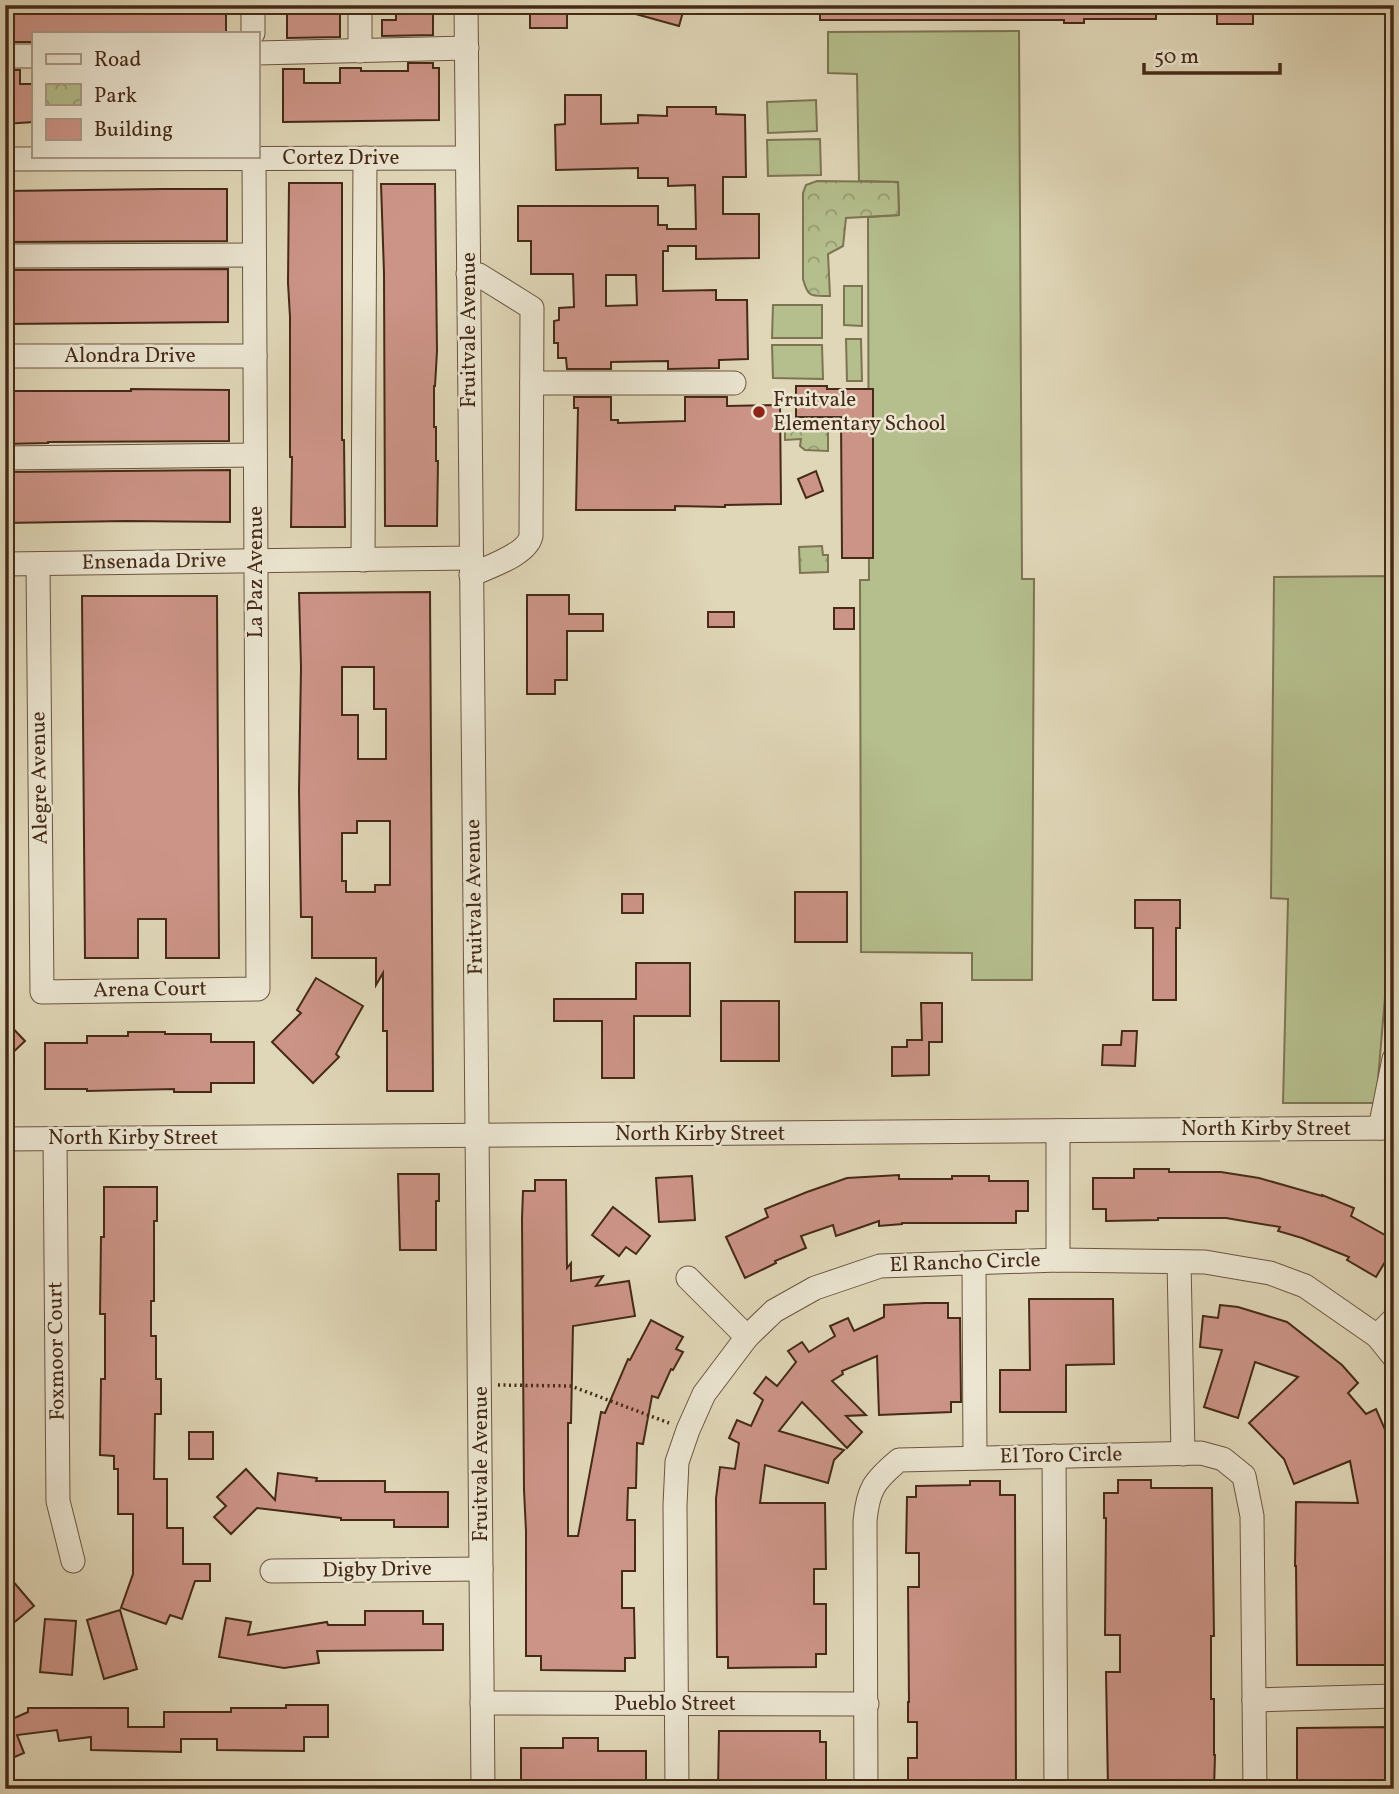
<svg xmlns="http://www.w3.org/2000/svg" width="1399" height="1794" viewBox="0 0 1399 1794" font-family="Vollkorn,serif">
<defs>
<pattern id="park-crowns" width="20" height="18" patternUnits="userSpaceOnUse" patternTransform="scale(1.75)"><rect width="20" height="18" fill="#b5be8d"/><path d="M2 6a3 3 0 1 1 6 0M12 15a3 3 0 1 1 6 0" fill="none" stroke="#959b72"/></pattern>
</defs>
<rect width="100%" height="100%" fill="#e0d7b8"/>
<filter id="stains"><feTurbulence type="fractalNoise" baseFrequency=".00286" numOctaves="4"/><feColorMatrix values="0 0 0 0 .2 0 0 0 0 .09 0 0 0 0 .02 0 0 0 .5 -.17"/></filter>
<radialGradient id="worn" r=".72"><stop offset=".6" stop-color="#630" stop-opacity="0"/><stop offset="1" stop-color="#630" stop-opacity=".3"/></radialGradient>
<g fill="#b5be8d" stroke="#7d7452" stroke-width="2">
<path d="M1019,31L1022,579H1034L1032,980H972V953L861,952L860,580H869L868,217L899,215L898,182L859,181L857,74L828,73V32Z"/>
<path d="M816,100L817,131L768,133L767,102Z"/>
<path d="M820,139L821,175L768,176L767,140Z"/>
<path d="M844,286H862V326L844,325Z"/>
<path d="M773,305H822V338H772Z"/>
<path d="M846,339H861L862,381H847Z"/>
<path d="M772,345H822L823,379L773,378Z"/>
<path d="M1394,576V891L1376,1103H1283L1288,899L1271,898L1274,577Z"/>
</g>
<g fill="url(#park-crowns)" stroke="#7d7452" stroke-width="2">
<path d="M817,181L898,182L899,215L846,218L843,246L828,254L830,296C811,296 808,298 803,279V193L806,185Z"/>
<path d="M785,423H828V451L805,450L800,446L801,439L785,440Z"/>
<path d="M822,546L823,555H828V572L800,573L799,547Z"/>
</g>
<g fill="#cc9487" stroke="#452a17" stroke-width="2" fill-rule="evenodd">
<path d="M5,5H226V33H33V42H5Z"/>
<path d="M289,5H340V37L287,38V12H289Z"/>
<rect x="530" y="5" width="37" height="23"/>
<path d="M621,5H685L679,26L621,10Z"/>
<path d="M820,5H1156V19H1084V23H1064V20H820Z"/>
<rect x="1217" y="5" width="36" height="19"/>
<path d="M396,11H433V35L382,36V20H396Z"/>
<path d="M408,63H433V68H439V120L283,122V69H304V83H340V68H361V71H408Z"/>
<path d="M5,70H20V84H33V122L5,124Z"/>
<path d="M565,95H601V124L638,123V115L667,116V107H716V114L745,115L746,177H723V214H759V258L696,259V246H668V251H663V291L716,290V300H747L748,359L719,360V368L668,369V361L611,362V369H567L566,358H558V343H554V321L559,320V308L574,307L573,274H531V241H518V206H658V225H667V229H696L695,185L668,186V178H638V168L556,170L555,125L565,124ZM606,275H636L637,305L606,306Z"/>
<path d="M289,183H342V440H344L345,527H291L292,457H290V317L288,283Z"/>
<path d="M381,184H435L437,351L435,386H434V427H436V461H438L437,526H385L384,273Z"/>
<path d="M163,189H227V241L5,242V191Z"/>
<path d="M228,269V322L5,324V270Z"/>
<path d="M796,386H827V389H873V558H842L841,417H796Z"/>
<path d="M131,389L229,390V441L48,442V443L5,444V391H131Z"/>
<path d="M574,397H611V420H618V423L685,421V397H727V406L780,405L781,504L725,505V507L675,506V510H576L578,408H574Z"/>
<path d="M230,470V522L126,521L5,523V472Z"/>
<path d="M816,471L823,491L806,498L798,479Z"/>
<path d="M430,592L433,1091H387V1031H383V973L376,985V958H312V917H301L299,791L301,667L299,593ZM342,667H374V709H386V759H358V715H342ZM357,821H390V885H375V892H346V881H342V833H357Z"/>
<path d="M527,595H569V614H603V631H567V680H555V694H527Z"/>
<path d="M82,596H217L219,958H166V919H138V958H85Z"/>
<rect x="834" y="608" width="20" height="21"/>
<rect x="708" y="612" width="26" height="15"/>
<rect x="795" y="892" width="52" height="50"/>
<rect x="622" y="894" width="21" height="19"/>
<path d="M1135,900H1180V928H1176V1000H1153V928H1135Z"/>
<path d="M636,963H690V1016H634V1078H602V1021H554V999H636Z"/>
<path d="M316,978L363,1006L336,1054L339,1057L313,1083L272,1042L301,1013L297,1010Z"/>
<rect x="721" y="1001" width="58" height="60"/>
<path d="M921,1003H942V1042H929V1075L892,1076V1047H907V1040H922Z"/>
<path d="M5,1020L25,1041L5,1060Z"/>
<path d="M1122,1031H1137L1135,1066L1102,1065L1103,1045H1121Z"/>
<path d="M128,1032H165V1034H211V1042H254V1083H211V1092H174V1089L87,1091V1089H45V1043H87V1036H128Z"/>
<path d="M1134,1169H1169V1172H1221L1259,1178L1322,1196V1195L1354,1208L1351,1216L1394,1240V1247L1376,1277L1347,1260L1349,1257L1302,1238L1278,1231L1280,1227L1226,1218H1158V1220L1106,1221V1209H1093V1178H1134Z"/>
<path d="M398,1174H439V1201H436V1250H400Z"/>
<path d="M899,1175V1179H952V1176H989V1181H1028V1211H1016V1223H902V1224L879,1226V1221L836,1236L833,1225L801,1236L806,1248L775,1261L776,1263L745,1278L726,1237L768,1217L765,1209L807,1192L847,1178Z"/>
<path d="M692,1176L695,1220L659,1222L656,1178Z"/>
<path d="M535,1180H566L567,1268L571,1263V1281L603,1276L596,1286L629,1281L635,1316L573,1326L571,1423H568V1536H578L601,1412L605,1413L628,1359L630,1360L651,1320L683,1337L676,1349L683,1352L673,1370L671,1369L658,1398L652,1396L643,1444L637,1443L636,1488H628L627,1520H635V1571H622V1608H634L635,1658H625V1671L541,1670V1656H526V1531L524,1490L522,1219L523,1191H535Z"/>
<path d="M104,1187H157V1221H154V1301H151V1336H156V1379H161V1414H155L154,1479H167V1528H183V1564H210V1581H195L182,1619L170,1615L166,1624L121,1608L133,1574V1514H118V1469H114V1456L100,1455L101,1379H105V1314H100L101,1237H104Z"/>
<path d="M613,1207L650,1236L636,1254L626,1247L619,1256L592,1235Z"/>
<path d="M1029,1299H1113L1114,1364L1066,1365V1412H1000V1370H1030Z"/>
<path d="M925,1303H948V1318H960L961,1402H951V1412L879,1415L877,1356L842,1371L843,1374L832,1381L866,1415L846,1416L862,1432L847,1448L802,1402L779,1431L844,1450L834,1460L828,1483L765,1465L760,1503H825L826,1569H814V1604H826V1654H816V1667L728,1668V1657H717L716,1498L720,1467L735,1469L739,1443L729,1438L737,1420L751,1426L763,1400L754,1393L766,1377L777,1386L796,1362L788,1351L802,1342L809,1352L835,1336L830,1326L848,1318L854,1331L884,1317V1305Z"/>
<path d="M1220,1305L1238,1307L1287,1322L1342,1365L1358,1383L1348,1393L1366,1414L1376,1409L1394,1450V1493L1390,1494V1521H1394V1665H1297L1296,1566H1295L1296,1502L1358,1503L1350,1461L1294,1484L1284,1459L1249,1423L1298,1377L1255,1362L1238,1418L1204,1407L1222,1350L1200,1347L1203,1316L1218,1318Z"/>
<rect x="189" y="1432" width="24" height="27"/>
<path d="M246,1469L275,1500L278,1473L317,1478L316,1481H385V1492H448V1527H394V1520H341V1518L257,1508L231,1534L214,1517L226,1506L217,1497Z"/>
<path d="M1118,1480H1151V1488H1212L1214,1636H1211V1699H1214V1755H1215L1214,1789H1108L1106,1672H1120V1635H1105L1106,1518H1104V1493H1118Z"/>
<path d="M970,1481H1000V1495H1015L1016,1789H910V1781H908V1758H917V1722H908V1702H909L908,1587H919V1553H906L907,1497H916V1486L970,1485Z"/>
<path d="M5,1572L34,1606L5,1630Z"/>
<path d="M120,1610L137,1669L104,1679L87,1620Z"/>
<path d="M365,1611H423V1624H443V1650L317,1651L319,1663L284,1668L219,1657L226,1618L251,1622L248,1635L327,1622L328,1625H365Z"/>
<path d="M45,1619L76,1621L72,1675L40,1672Z"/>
<path d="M286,1705H328V1737H304V1751L217,1750V1739H181V1752L91,1750V1737L59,1741L57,1730L17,1735L24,1753L5,1761V1708L10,1720L28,1712V1708H128V1727H164V1712H231V1708H286Z"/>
<path d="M1391,1727V1742H1394V1789H1297V1728Z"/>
<path d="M719,1731H820V1742H826V1789H718Z"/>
<path d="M563,1738H598V1751H646V1789H612V1786H555V1789H521V1748H563Z"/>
</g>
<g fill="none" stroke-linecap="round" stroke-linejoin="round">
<defs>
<g id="minor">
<path d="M253,5V33"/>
<path d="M360,5V51"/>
<path d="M466,5C471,600 479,1194 483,1789"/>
<path d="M257,53L467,48"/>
<path d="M5,56H33"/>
<path d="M5,159L467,158"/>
<path d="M5,256L254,255"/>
<path d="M468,274L479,275L532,308L531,536C527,555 488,567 471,575"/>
<path d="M5,356H255"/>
<path d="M532,383H734"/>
<path d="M5,458L255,455"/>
<path d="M363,560L365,158"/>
<path d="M5,564L471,558"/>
<path d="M38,564L42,992L258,989L254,156"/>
<path d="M1380,1128L1394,1059"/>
<path d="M1058,1131V1260"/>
<path d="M5,1139L1394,1128"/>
<path d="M55,1139L58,1501L73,1561"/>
<path d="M1179,1262L1183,1454"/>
<path d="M974,1263L975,1458"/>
<path d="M688,1278L747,1337"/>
<path d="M1377,1336L1394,1319"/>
<path d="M1054,1456L1056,1789"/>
<path d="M272,1571L481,1569"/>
<path d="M1254,1700L1394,1696"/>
<path d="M482,1703L867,1704"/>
<path d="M677,1789L675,1505L677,1462L688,1430L704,1394L747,1337L774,1311L815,1288L880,1266L1058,1260L1205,1262L1240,1268L1270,1273L1305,1286L1377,1336L1394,1357"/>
<path d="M866,1789L865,1521C868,1489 874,1481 899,1460L1201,1453L1223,1459L1244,1476L1252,1516L1255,1789"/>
</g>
</defs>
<use href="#minor" stroke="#6c553f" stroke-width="25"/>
<path stroke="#452a17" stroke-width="3.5" stroke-dasharray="2 3.5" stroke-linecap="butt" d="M498,1385L571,1386L669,1423"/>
<use href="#minor" stroke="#ebe5d1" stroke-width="23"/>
</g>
<circle fill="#8f2418" stroke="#ebe5d1" stroke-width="2.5" cx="759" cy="412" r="7"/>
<g text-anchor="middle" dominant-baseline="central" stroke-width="5" stroke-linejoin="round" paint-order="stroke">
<g font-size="21" fill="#452a17" stroke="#ebe5d1">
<text x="341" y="158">Cortez Drive</text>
<text transform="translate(469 330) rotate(-90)">Fruitvale Avenue</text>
<text x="130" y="356">Alondra Drive</text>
<text transform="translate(154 562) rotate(-1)">Ensenada Drive</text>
<text transform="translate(256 572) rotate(-90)">La Paz Avenue</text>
<text transform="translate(40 778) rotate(-91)">Alegre Avenue</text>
<text transform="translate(475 897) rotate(-91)">Fruitvale Avenue</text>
<text transform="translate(150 990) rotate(-1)">Arena Court</text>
<text x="1266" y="1129">North Kirby Street</text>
<text x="700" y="1134">North Kirby Street</text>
<text x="133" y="1138">North Kirby Street</text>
<text transform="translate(965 1263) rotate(-2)">El Rancho Circle</text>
<text transform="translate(57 1351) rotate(-91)">Foxmoor Court</text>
<text transform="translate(1061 1456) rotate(-1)">El Toro Circle</text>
<text transform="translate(481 1464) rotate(-90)">Fruitvale Avenue</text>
<text transform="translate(377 1570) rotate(-1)">Digby Drive</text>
<text x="675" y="1704">Pueblo Street</text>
</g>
<g font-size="21" fill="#452a17" stroke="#ebe5d1" text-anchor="start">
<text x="773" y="400">Fruitvale<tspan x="773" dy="24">Elementary School</tspan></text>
</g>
</g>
<rect width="1399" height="1794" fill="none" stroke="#e0d7b8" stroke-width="28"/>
<rect x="7" y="7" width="1385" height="1780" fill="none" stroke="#452a17" stroke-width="3.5"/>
<rect x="14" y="14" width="1371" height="1766" fill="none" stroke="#452a17" stroke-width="2"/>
<rect x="32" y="32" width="228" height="126" fill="#ebe5d1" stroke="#a99a87" stroke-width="2"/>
<rect x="46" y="54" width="35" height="10" fill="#ebe5d1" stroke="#a99a87" stroke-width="2"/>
<text x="94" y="66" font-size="21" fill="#452a17">Road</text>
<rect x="46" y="84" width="35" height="21" fill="url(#park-crowns)" stroke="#a99a87" stroke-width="2"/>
<text x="94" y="102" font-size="21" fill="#452a17">Park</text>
<rect x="46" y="119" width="35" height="21" fill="#cc9487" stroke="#a99a87" stroke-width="2"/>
<text x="94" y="136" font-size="21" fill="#452a17">Building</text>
<path d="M1144 63v10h136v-10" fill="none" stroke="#452a17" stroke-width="3.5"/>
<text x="1154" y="63" font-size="21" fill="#452a17" stroke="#ebe5d1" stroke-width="5" paint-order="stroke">50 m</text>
<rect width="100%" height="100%" filter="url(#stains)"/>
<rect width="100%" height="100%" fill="url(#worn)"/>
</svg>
